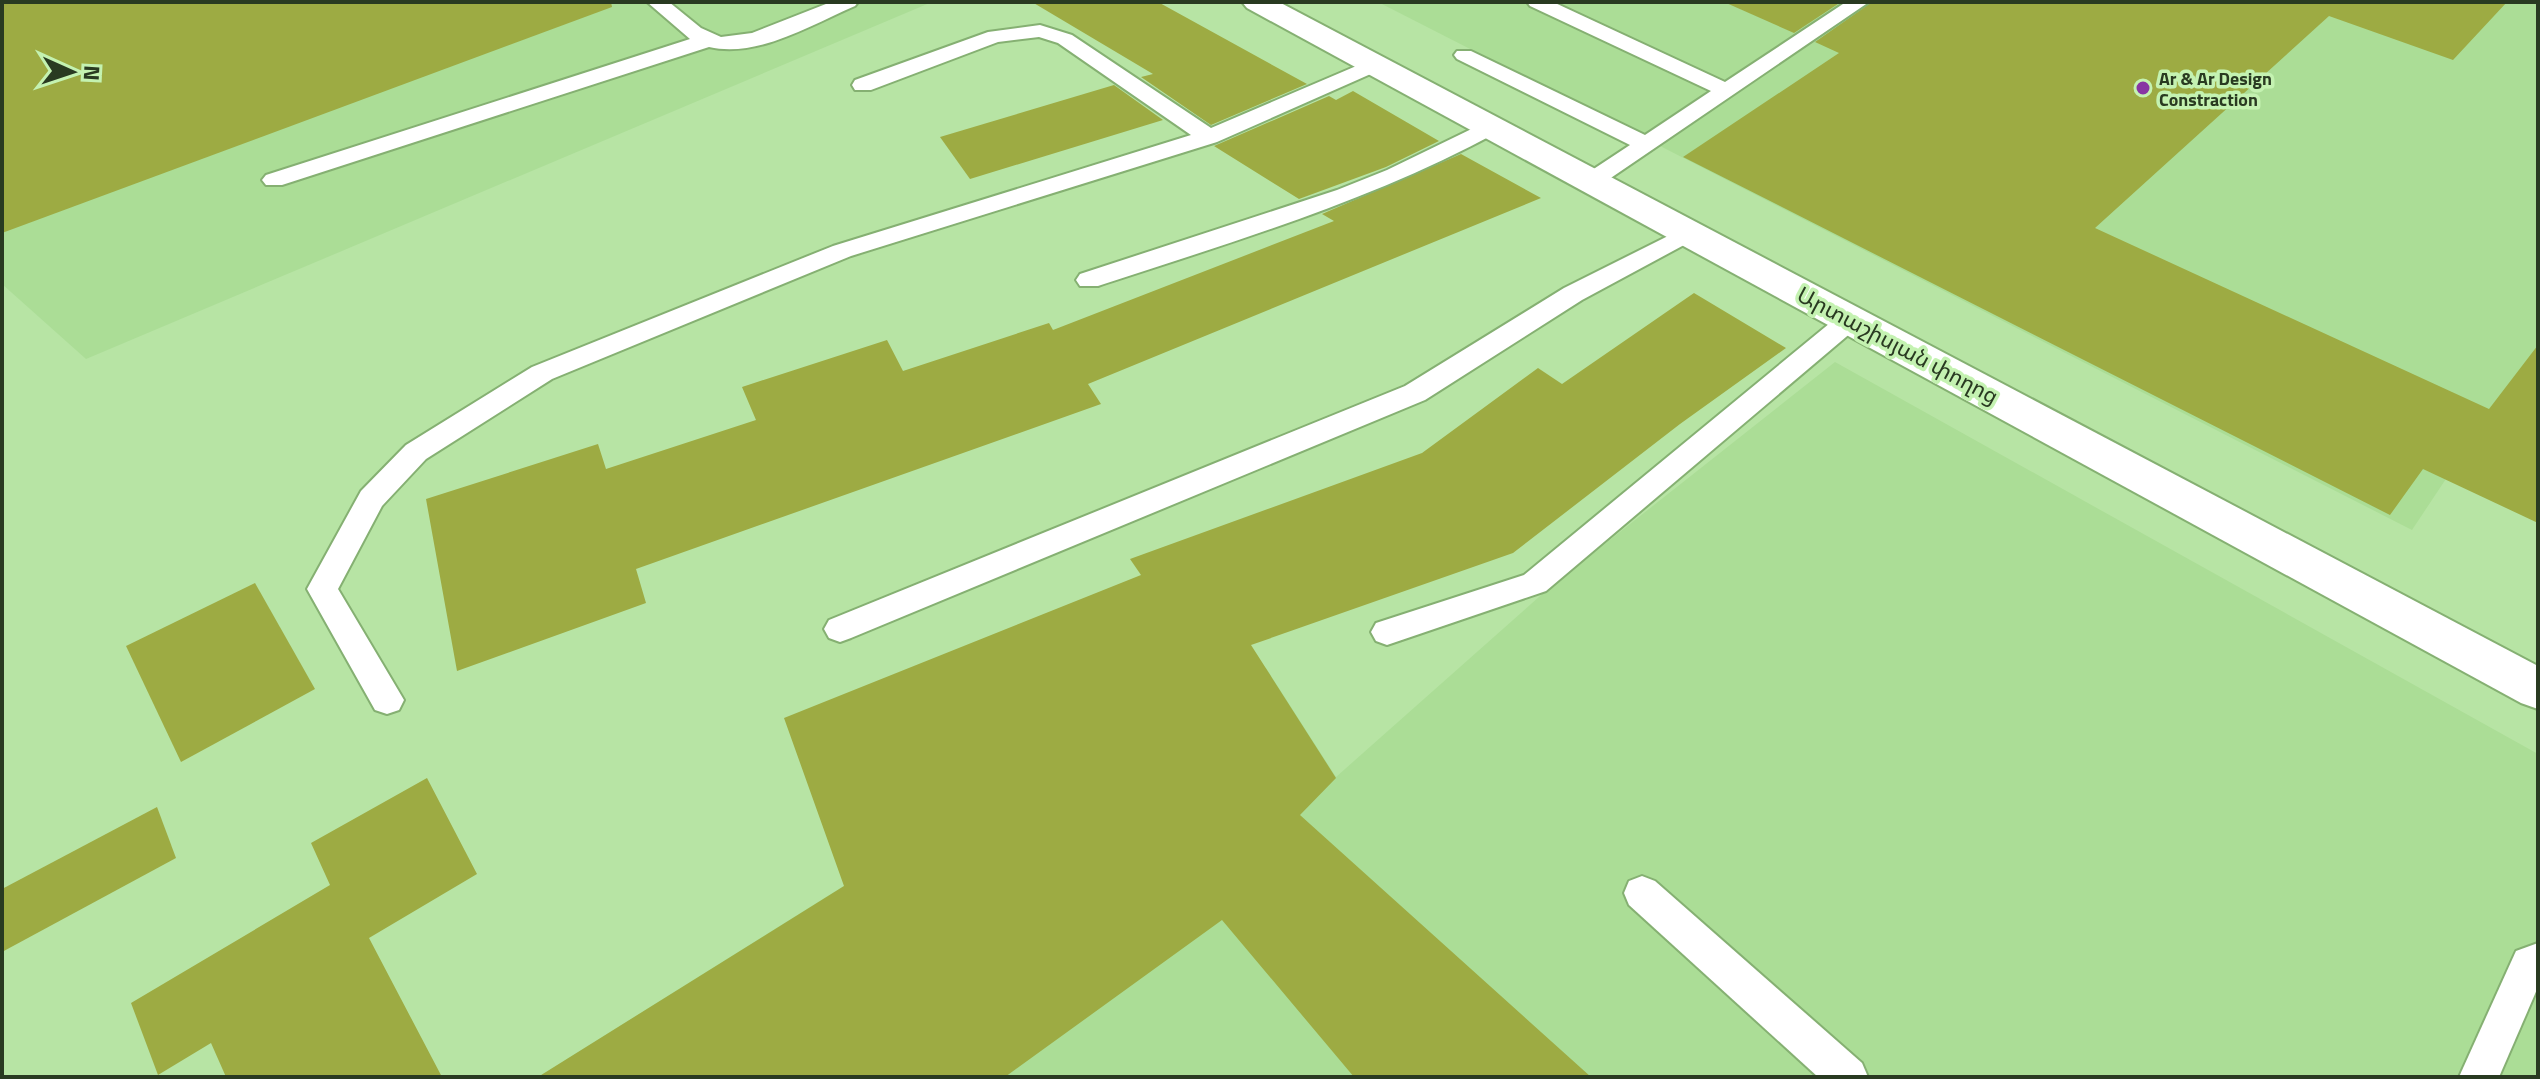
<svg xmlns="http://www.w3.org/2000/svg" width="2540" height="1079" viewBox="0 0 2540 1079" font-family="'Titillium Web','Noto Sans Armenian',sans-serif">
<rect width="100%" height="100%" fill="#b7e4a4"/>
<g fill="#abdd96">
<path d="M2,2H932L86,359L2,284Z"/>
<path d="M1378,2H2538V389L2513,378L2412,530Z"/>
<path d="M1835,362L2538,754V1077H538L1012,781L1266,668L1336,777L1549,588Z"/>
</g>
<g fill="#9dab43">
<path d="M2,2H611L612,7L2,233Z"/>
<path d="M1032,2H1158L1307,84L1211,125L1141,77L1153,74Z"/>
<path d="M1724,2H1841L1794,33Z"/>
<path d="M1872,2H2507L2453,60L2329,16L2095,228L2489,409L2538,345V523L2423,469L2390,515L1683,157L1839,53L1815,42Z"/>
<path d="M1114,85L1163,120L970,179L940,137Z"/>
<path d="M1353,91L1439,141L1386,167L1299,199L1214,146L1329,96L1336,100Z"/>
<path d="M1461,154L1541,198L1088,384L1101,404L636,569L646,603L457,671L426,499L598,444L606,469L756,420L742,387L887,340L903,371L1049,323L1053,330L1334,221L1322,214Z"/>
<path d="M1694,293L1786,348L1680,424L1513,553L1251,645L1336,778L1300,815L1591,1077H1354L1222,920L1005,1077H538L844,886L784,718L1141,575L1130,559L1422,453L1538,368L1562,384Z"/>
<path d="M255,583L315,689L181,762L126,646Z"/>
<path d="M427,778L477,874L369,938L442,1077H226L211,1043L158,1075L131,1003L330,885L311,843Z"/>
<path d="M157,807L176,858L2,952V889Z"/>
</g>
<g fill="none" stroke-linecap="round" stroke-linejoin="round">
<defs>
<g id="lane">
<path d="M647,2H669L701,28L721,37L752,33L831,2H858L855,6C811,25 758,58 709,47L282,185H266L262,180L266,175L690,39Z"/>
<path d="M1527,2H1553L1725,82L1846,2H1869L1599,186H1583L1579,181L1583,176L1630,145L1457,59L1454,55L1457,51H1471L1645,135L1711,91L1530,6Z"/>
<path d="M1040,25L1072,35L1211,128L1368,61H1382L1386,65L1382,69L1217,142L851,256L552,379L426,459L382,506L338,589L404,700L399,710L387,714L375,710L307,589L361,491L406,445L532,367L833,246L1191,135L1058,43L1039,37L998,42L871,90H855L852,85L855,80L988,32Z"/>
<path d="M1490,120L1501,127L1498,132C1371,201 1235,241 1098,286H1080L1076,280L1080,274L1337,190L1387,170Z"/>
<path d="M1688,226L1697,228L1700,233L1697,238L1582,300L1425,400L851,638L840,642L829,638L824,629L829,620L1405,386L1564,288Z"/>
<path d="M1850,312L1859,314L1863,320L1859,326L1546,591L1387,645L1376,641L1371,632L1376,623L1524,575L1841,314Z"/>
<path d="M1642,876L1655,881L1862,1063L1868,1077H1818L1629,905L1624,893L1629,881Z"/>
<path d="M2538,943V987L2499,1077H2459L2516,951Z"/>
</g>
<path id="street" d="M1242,2H1279L2538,666V709L2521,703L1247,8Z"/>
</defs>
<use href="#lane" stroke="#85b072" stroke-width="4"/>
<use href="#street" stroke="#85b072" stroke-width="4"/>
<use href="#lane" fill="#fff" fill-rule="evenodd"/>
<use href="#street" fill="#fff" fill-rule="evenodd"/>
</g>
<circle fill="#8835a3" stroke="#c4f2b1" stroke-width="3" cx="2143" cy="88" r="8"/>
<g text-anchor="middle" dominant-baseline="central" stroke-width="7" stroke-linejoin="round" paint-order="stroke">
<g font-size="18" font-weight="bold" fill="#293a21" stroke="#c4f2b1" text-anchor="start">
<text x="2159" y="78">Ar &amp; Ar Design<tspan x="2159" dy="21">Constraction</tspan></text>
</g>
<g font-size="22" fill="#293a21" stroke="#c4f2b1">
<text transform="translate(1898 345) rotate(28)">Արտաշիսյան փողոց</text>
</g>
</g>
<rect width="2540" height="1079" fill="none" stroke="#293a21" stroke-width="8"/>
<g transform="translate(72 72) rotate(93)" stroke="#c4f2b1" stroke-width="6" paint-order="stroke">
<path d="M0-6L14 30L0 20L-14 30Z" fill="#293a21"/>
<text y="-12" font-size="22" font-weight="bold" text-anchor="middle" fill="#293a21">N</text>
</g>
</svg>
